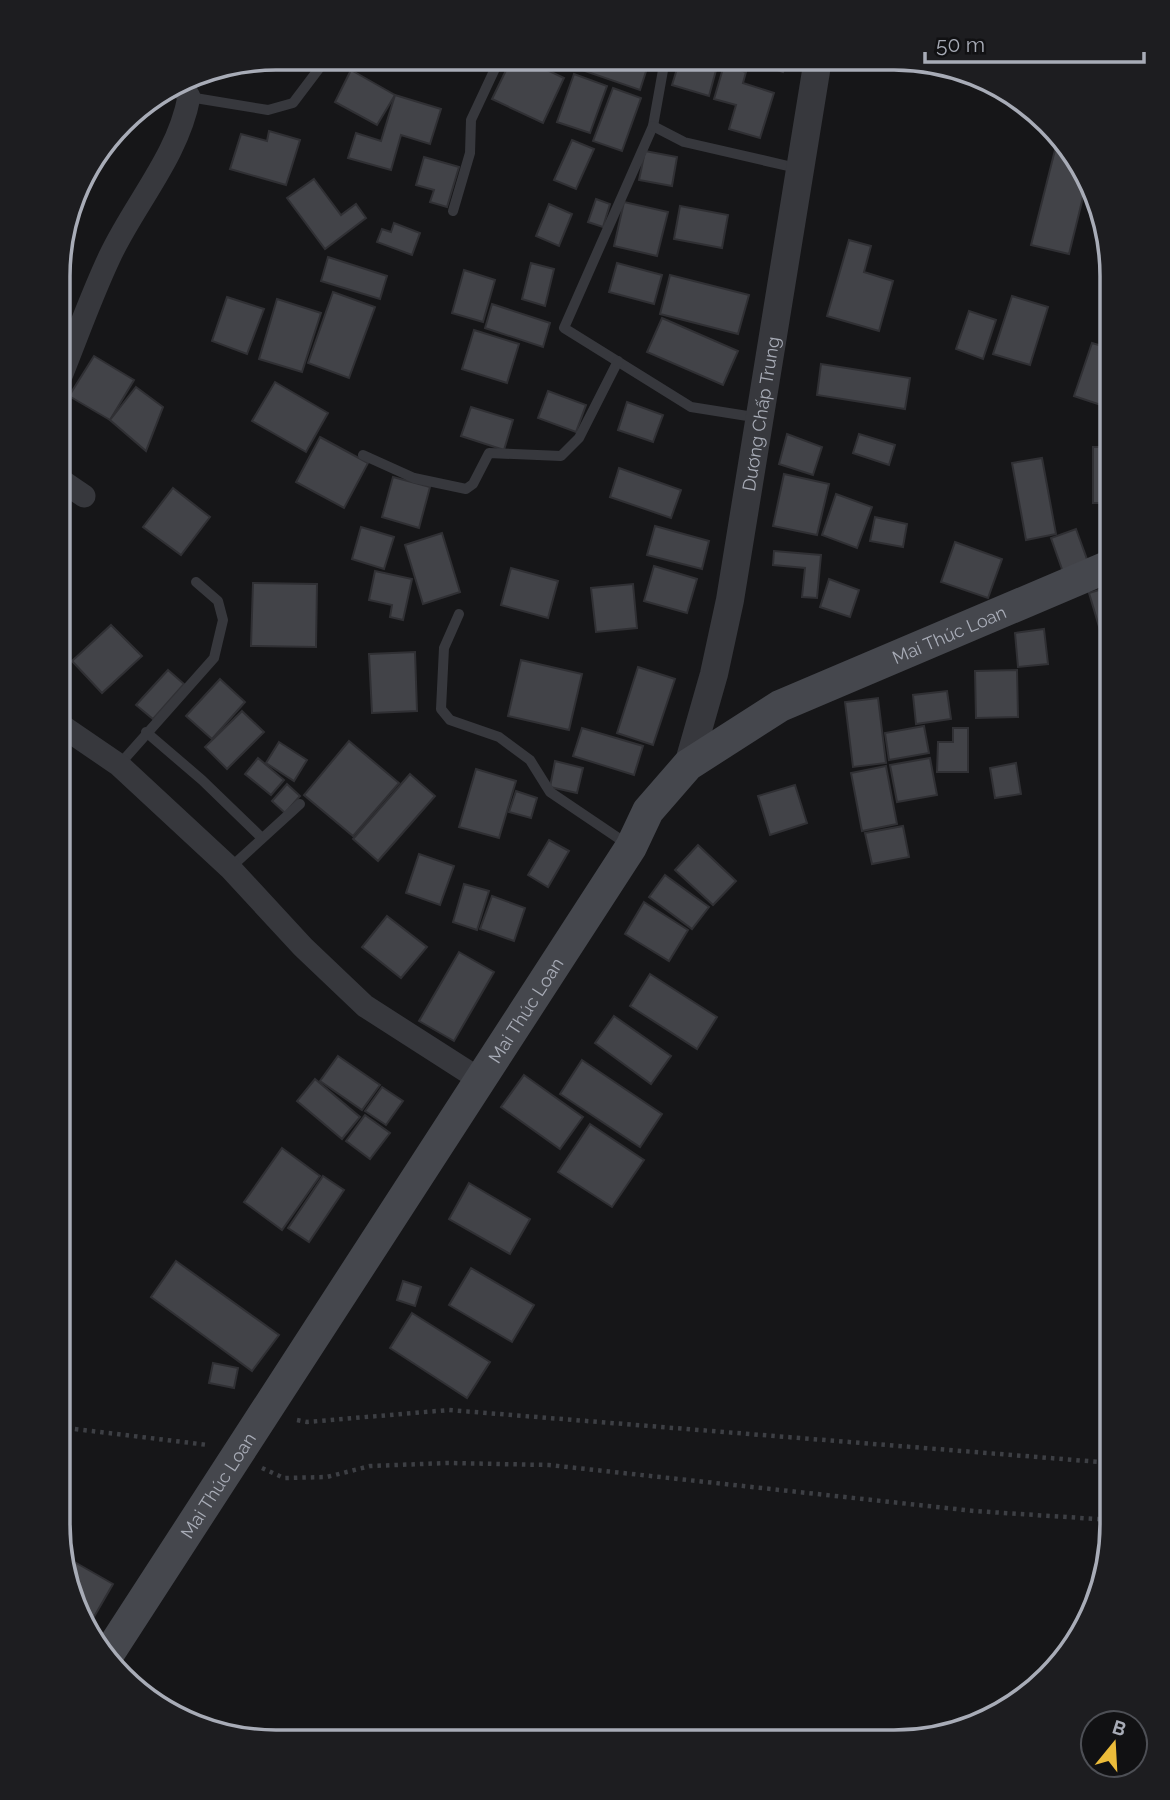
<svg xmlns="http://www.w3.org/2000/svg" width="1170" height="1800" viewBox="0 0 1170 1800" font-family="Raleway,sans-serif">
<rect width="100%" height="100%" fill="#161618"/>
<g fill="#424348" stroke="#303034" stroke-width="2">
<path d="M290,58H307L304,65Z"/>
<path d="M512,58H522L564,78L543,123L492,99Z"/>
<path d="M579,59H650L640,90L576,68Z"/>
<path d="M680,59H701L718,63L709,96L672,85Z"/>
<path d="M746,59H788L783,72Z"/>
<path d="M724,65L746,72L743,83L774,93L760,138L729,129L736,105L714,99Z"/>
<path d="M351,70L395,95L377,125L335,102Z"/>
<path d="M574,74L607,86L590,133L557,122Z"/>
<path d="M613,88L641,98L622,151L593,141Z"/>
<path d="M395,95L441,109L430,144L401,135L391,170L348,158L356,133L381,141Z"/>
<path d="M269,131L300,140L286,185L230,169L241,134L267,141Z"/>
<path d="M572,140L594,149L576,189L554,180Z"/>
<path d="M1057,142L1087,181L1069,254L1031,245Z"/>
<path d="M645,151L677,157L672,186L639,180Z"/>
<path d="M424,157L459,167L447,207L430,202L434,190L416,185Z"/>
<path d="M314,179L341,215L356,204L366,218L325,249L287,198Z"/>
<path d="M596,199L610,204L603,227L588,222Z"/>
<path d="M624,202L668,212L657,256L614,246Z"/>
<path d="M549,204L572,214L559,246L536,236Z"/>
<path d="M680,206L728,215L722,248L674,239Z"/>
<path d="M394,223L420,233L412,255L377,242L382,229L391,232Z"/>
<path d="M849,240L871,246L864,272L893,281L879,331L827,316Z"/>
<path d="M328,257L387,276L380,299L321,281Z"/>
<path d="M531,263L554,269L545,306L522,299Z"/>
<path d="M617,263L662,275L654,304L609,292Z"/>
<path d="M464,270L495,280L483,322L452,313Z"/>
<path d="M670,275L749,295L738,334L660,314Z"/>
<path d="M333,292L375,307L349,378L308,363Z"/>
<path d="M1012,296L1048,307L1030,365L993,354Z"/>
<path d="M227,297L264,309L247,354L212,341Z"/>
<path d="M277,299L321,313L302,372L259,359Z"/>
<path d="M492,304L550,323L543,347L485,328Z"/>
<path d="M969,311L996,320L983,359L956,349Z"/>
<path d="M662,318L738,351L723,385L647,352Z"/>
<path d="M474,330L519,344L507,383L462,369Z"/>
<path d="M1092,343L1112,349V391L1107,407L1074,396Z"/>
<path d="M94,356L134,380L110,420L69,396Z"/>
<path d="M821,364L910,378L905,409L817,395Z"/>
<path d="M275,382L328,413L306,452L252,421Z"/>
<path d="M136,387L163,407L146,451L110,420Z"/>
<path d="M548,391L586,405L576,432L538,418Z"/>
<path d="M627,402L663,415L653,442L618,430Z"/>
<path d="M471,407L513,420L504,450L461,436Z"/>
<path d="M787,434L822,447L813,475L779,464Z"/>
<path d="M859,434L895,445L889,465L853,453Z"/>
<path d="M320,437L368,463L344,508L296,482Z"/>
<rect x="1093" y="447" width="19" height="56"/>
<path d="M1042,458L1056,534L1026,540L1012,463Z"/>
<path d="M619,468L681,490L671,518L610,497Z"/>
<path d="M784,474L829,484L817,535L773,526Z"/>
<path d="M393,477L430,487L419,528L382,517Z"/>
<path d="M173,488L210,517L181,555L143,527Z"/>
<path d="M836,494L872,507L857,548L822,535Z"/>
<path d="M875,517L907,524L903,547L870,541Z"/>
<path d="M655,526L709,541L702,569L647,555Z"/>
<path d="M361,527L394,537L384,569L352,559Z"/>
<path d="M1076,529L1088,562L1063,572L1051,538Z"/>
<path d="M442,533L460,592L423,604L405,545Z"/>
<path d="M955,542L1002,559L988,598L941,582Z"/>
<path d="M774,551L821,555L817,598L802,597L805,568L773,565Z"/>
<path d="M654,566L697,579L687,613L644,601Z"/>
<path d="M511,568L558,581L548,618L501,605Z"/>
<path d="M375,571L412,579L403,620L390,617L392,605L369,600Z"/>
<path d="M829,579L859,590L850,617L820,607Z"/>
<path d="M253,583L317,584L316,647L251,646Z"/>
<path d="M633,584L637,628L596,632L591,588Z"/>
<path d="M1112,586V626L1100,630L1089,593Z"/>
<path d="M111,625L142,656L102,693L72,661Z"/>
<path d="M1044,629L1048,664L1018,667L1015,633Z"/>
<path d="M415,652L417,711L372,713L369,654Z"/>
<path d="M521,660L582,674L569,730L508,716Z"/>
<path d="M638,667L675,679L653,745L617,733Z"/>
<path d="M168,670L184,684L153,719L136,705Z"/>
<path d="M1017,670L1018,717L976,718L975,671Z"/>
<path d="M220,679L245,702L212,739L186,716Z"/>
<path d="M947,691L951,719L916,724L913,695Z"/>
<path d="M878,698L886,763L853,767L845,702Z"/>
<path d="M242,711L264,732L227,769L205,747Z"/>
<path d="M924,726L929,753L889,760L885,733Z"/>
<path d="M582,728L643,746L634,775L573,756Z"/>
<path d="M953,728H968V772H937L938,742H953Z"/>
<path d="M349,741L399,783L353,836L304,795Z"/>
<path d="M279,742L307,760L294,781L266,763Z"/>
<path d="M258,758L284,780L271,795L245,774Z"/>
<path d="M930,758L937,795L897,802L890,765Z"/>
<path d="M555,761L583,768L577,793L550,787Z"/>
<path d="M1016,763L1021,794L995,798L990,768Z"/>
<path d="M886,766L897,824L862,831L851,773Z"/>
<path d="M476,769L516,781L499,838L459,827Z"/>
<path d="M410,774L435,796L378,861L353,839Z"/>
<path d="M287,784L300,796L285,813L272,801Z"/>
<path d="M795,785L807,823L770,835L758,796Z"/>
<path d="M516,791L537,798L531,818L509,812Z"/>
<path d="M903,826L909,857L872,864L865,833Z"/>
<path d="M549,840L569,851L548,887L528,875Z"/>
<path d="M698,845L736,881L713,905L675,870Z"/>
<path d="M419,854L454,866L440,905L406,893Z"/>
<path d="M665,875L709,907L692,929L649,897Z"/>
<path d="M464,884L489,891L477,930L453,922Z"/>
<path d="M492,896L525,908L514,941L480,929Z"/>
<path d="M644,902L688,930L669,961L625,934Z"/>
<path d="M387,916L427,947L401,978L362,947Z"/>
<path d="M459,952L494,972L454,1041L419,1021Z"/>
<path d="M650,974L717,1017L697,1049L630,1006Z"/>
<path d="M614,1016L671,1056L651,1084L595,1043Z"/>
<path d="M338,1056L380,1085L362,1110L320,1081Z"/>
<path d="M582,1060L662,1114L640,1147L560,1094Z"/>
<path d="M524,1075L583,1117L560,1149L501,1107Z"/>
<path d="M315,1079L360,1117L342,1139L297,1101Z"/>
<path d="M382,1087L403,1101L386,1125L365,1111Z"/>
<path d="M365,1115L390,1133L370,1159L346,1141Z"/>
<path d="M590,1124L644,1160L612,1207L558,1172Z"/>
<path d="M282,1148L320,1176L282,1230L244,1202Z"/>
<path d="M323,1176L344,1190L309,1242L288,1228Z"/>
<path d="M469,1183L530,1219L510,1254L449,1219Z"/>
<path d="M176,1261L279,1335L252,1371L151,1297Z"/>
<path d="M471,1268L534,1305L512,1342L449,1305Z"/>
<path d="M403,1281L421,1287L415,1306L397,1300Z"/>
<path d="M412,1313L490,1362L467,1398L390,1348Z"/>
<path d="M213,1363L238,1368L234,1388L209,1383Z"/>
<path d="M64,1556L113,1584L91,1622L75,1608Z"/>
</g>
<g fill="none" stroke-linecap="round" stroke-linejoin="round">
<g stroke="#3d3f44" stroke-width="4.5" stroke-dasharray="3.5 5" stroke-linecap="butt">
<path d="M297,1420L307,1422L449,1410L1112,1463"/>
<path d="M58,1427L208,1445"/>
<path d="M262,1468L284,1478L327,1477L370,1466L448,1463L549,1465L974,1511L1112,1520"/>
</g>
<g stroke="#37383d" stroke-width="10">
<path d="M665,59L653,126L564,328L691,407L760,418"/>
<path d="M189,97L268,110L293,103L327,58"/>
<path d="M653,126L684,142L801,169"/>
<path d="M453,211L470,153L471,120L500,58"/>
<path d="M363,455L414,478L466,489L473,484L489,453L561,456L579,438L618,361"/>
<path d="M459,614L444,648L441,709L450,720L499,737L530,760L550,792L630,846"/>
<path d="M146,732L202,780L262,838"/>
<path d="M119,765L214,658L223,620L218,601L196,582"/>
<path d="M230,868L300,804"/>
</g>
<g stroke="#37383d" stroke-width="23">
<path d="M59,381C76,339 91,296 110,256C135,203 178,156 189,97L180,82"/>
<path d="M59,479L84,496"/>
<path d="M59,724L119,765L230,868L303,947L365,1006L482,1081"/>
</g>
<path stroke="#37383d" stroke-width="28" id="s1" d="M688,765L714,674L730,600L818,59"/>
<path stroke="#45474d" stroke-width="32" id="s2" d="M109,1653L631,847L648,811L688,765L780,706L1112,565"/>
</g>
<g text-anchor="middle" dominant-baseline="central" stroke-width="6" stroke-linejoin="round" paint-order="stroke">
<g font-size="18" fill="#a8acb7" stroke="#111113">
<text stroke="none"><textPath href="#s1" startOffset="359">Dương Chấp Trung</textPath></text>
<text stroke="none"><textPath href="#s2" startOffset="1354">Mai Thúc Loan</textPath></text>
<text stroke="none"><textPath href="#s2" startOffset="766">Mai Thúc Loan</textPath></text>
<text stroke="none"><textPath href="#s2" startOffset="200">Mai Thúc Loan</textPath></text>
</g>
</g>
<path d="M0 0H1170V1800H0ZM276 70H894A206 206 0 0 1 1100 276V1524A206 206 0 0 1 894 1730H276A206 206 0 0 1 70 1524V276A206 206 0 0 1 276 70Z" fill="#1d1d20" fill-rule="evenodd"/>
<path fill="none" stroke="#a8acb7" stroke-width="3.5" d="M276 70H894A206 206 0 0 1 1100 276V1524A206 206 0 0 1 894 1730H276A206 206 0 0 1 70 1524V276A206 206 0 0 1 276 70Z"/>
<g transform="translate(1114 1744) rotate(18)"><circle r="33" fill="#111113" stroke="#4d4f55" stroke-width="2"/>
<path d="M0-5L12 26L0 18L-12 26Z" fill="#ecbc3a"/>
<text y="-10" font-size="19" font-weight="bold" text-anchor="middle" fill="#a8acb7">B</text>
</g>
<path d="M925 52v10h219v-10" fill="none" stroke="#a8acb7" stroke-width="3.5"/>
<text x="936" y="52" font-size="21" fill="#a8acb7" stroke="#111113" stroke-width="5" paint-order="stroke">50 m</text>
</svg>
